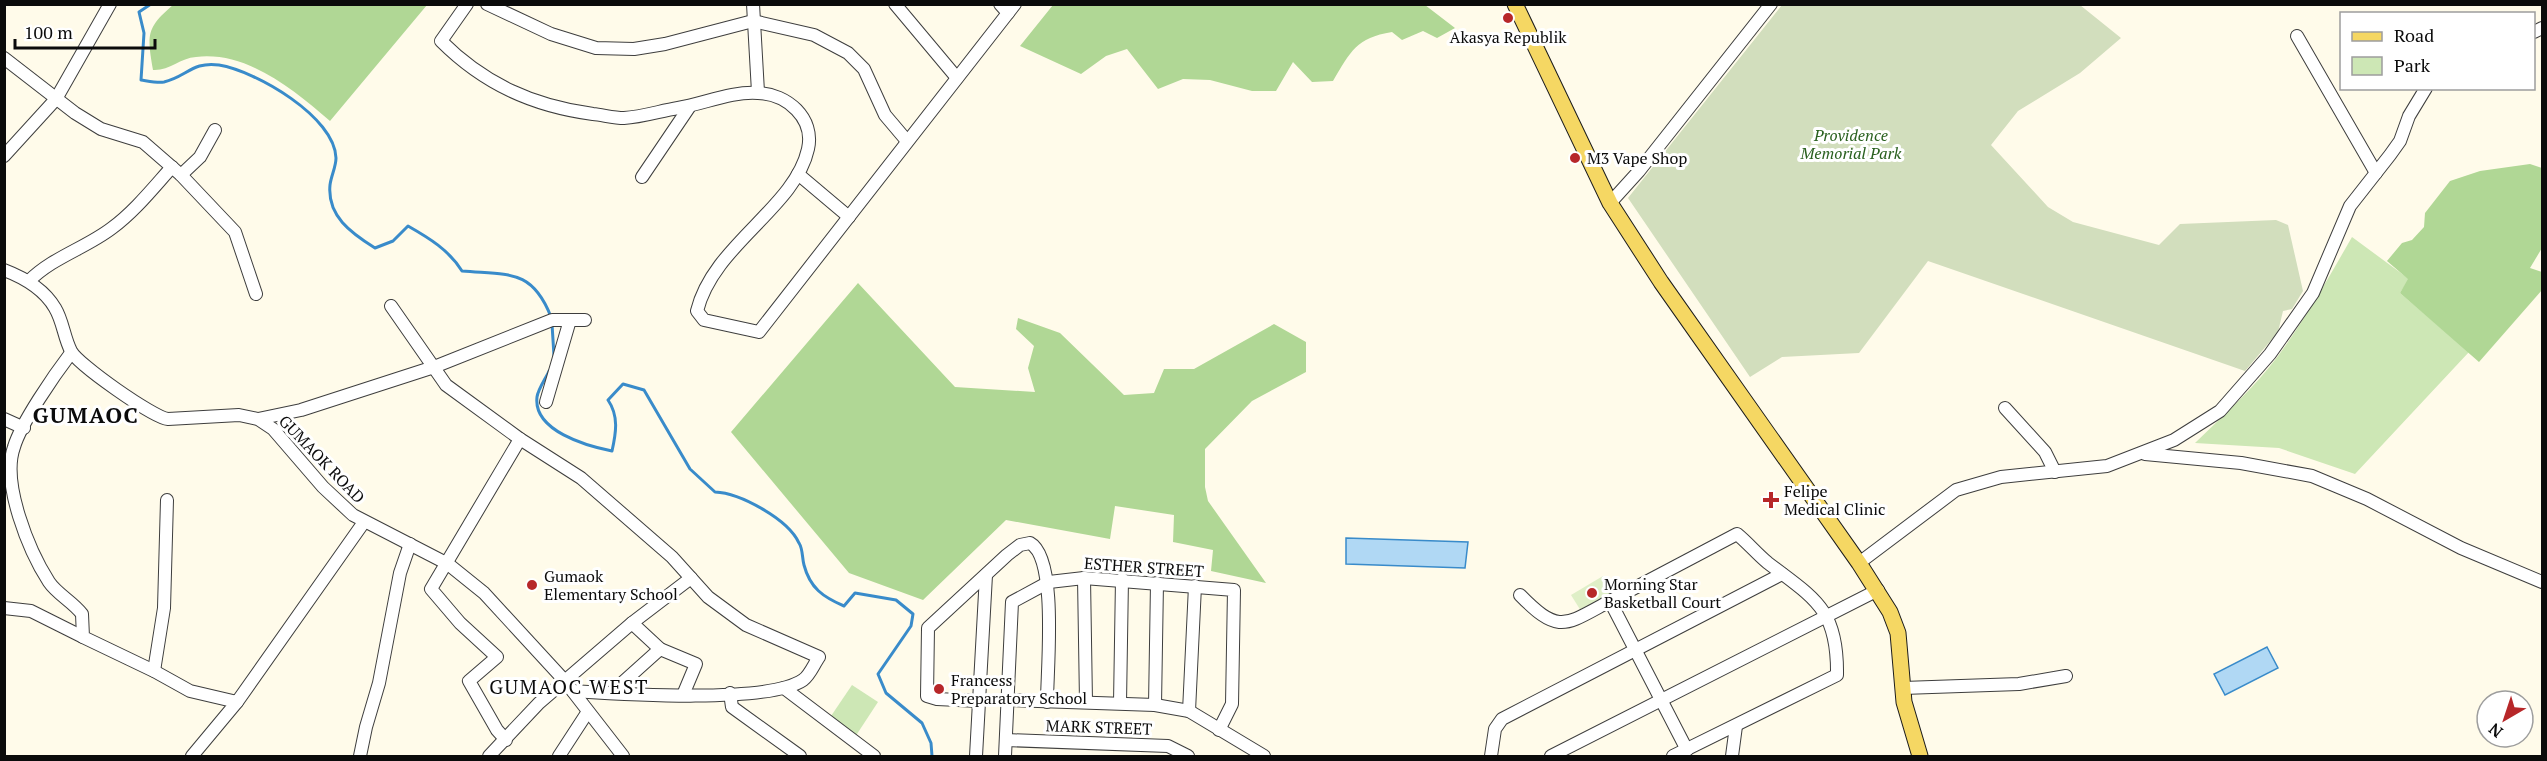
<svg xmlns="http://www.w3.org/2000/svg" width="2547" height="761" viewBox="0 0 2547 761" font-family="'PT Serif',serif">
<rect width="100%" height="100%" fill="#fffbea"/>
<g fill="#cde7b5">
<path d="M2352,237L2409,279L2400,293L2469,352L2355,474L2279,448L2195,443C2224,415 2254,388 2278,356C2306,318 2329,277 2352,237Z"/>
<path d="M852,685L878,702L855,737L829,719Z"/>
</g>
<g fill="#b0d795">
<path d="M173,5V4L427,5L330,121C293,89 247,51 196,57C180,58 169,71 153,70C147,35 146,28 173,5Z"/>
<path d="M1053,5H1425L1455,28L1437,38L1423,31L1402,40L1392,32C1356,38 1351,51 1333,81L1312,82L1293,62L1276,91H1252L1210,80L1183,79L1158,89L1127,49L1106,56L1081,74L1020,46Z"/>
<path d="M2530,164L2542,168V248L2530,268L2542,272V290L2479,362L2400,293L2408,279L2387,261L2402,243L2412,240L2424,227L2425,213L2450,181L2480,171Z"/>
<path d="M858,283L955,387L1035,392L1028,368L1034,346L1016,329L1018,318L1060,333L1124,395L1154,393L1164,369H1194L1274,324L1306,342V372L1252,401L1205,449V487L1208,501L1266,583L1211,571L1213,550L1173,542L1174,515L1115,506L1110,539L1006,520L923,600L849,573L731,432Z"/>
</g>
<path fill="#d2debd" d="M1782,5H2080L2121,38L2080,73L2018,111L1991,145L2048,207L2073,222L2159,245L2180,224L2276,220L2288,225L2303,291L2292,309L2283,311L2278,332L2245,371L1928,261L1859,353L1782,357L1750,377L1628,198Z"/>
<path fill="#dfefc7" d="M1603,576L1613,592L1581,611L1571,595Z"/>
<g fill="#b0d8f4" stroke="#398bca" stroke-width="1.5">
<path d="M1346,538L1468,542L1465,568L1346,564Z"/>
<path d="M2267,647L2278,668L2225,695L2214,674Z"/>
</g>
<g fill="none" stroke-linecap="round" stroke-linejoin="round">
<g stroke="#398bca" stroke-width="3">
<path d="M151,4L139,12L144,33L141,80C148,81 157,83 164,82C186,77 193,61 219,65C256,71 335,117 336,158C336,167 331,176 330,185C327,216 351,233 375,248L393,241L408,226C429,238 449,250 462,271C507,275 532,268 551,317"/>
<path d="M552,324L554,356"/>
<path d="M549,371C546,378 538,389 537,397C533,431 587,446 612,451C616,433 619,416 608,400L623,384L644,390L690,469L715,492C740,493 788,519 799,543C803,549 802,558 804,565C810,588 823,597 844,606L855,593L896,600L913,614L911,626L878,674L886,693L922,723L931,743L932,756"/>
</g>
<defs>
<g id="minor">
<path d="M467,4L441,41C484,84 533,106 593,114C603,115 614,118 624,118C642,117 660,111 678,108C703,104 732,91 758,93C787,94 815,118 808,149C795,208 713,245 697,311L704,320L759,332L1015,4"/>
<path d="M487,4L551,34L596,48L634,49L665,44L753,21L814,35L848,53L864,69L885,115L907,141"/>
<path d="M753,4L758,92"/>
<path d="M895,4L957,78"/>
<path d="M1000,4L1008,13"/>
<path d="M2534,32L2542,28"/>
<path d="M2297,36L2376,173"/>
<path d="M4,58L75,113L101,129L143,142L181,175L235,232L256,294"/>
<path d="M4,156L56,99L110,4"/>
<path d="M798,174L849,217"/>
<path d="M181,175L200,157L215,130"/>
<path d="M642,177L690,106"/>
<path d="M1610,203L1639,171L1771,4"/>
<path d="M4,270C25,278 44,289 55,308C63,321 64,338 71,351C77,364 154,418 168,419L239,415L258,419L273,429L323,487L353,515L448,564L484,593L564,680L623,756"/>
<path d="M29,281C53,257 86,248 112,228C135,211 153,188 172,167"/>
<path d="M391,306L446,385L520,439L581,478L672,557L708,597L746,625L819,657C814,664 810,675 803,680C768,704 620,694 573,691"/>
<path d="M71,353C55,374 21,423 14,447C1,483 29,551 49,582C57,594 73,602 82,614L83,637L154,671L190,691L237,702L364,522"/>
<path d="M546,402L570,320"/>
<path d="M2005,408L2045,452L2055,472"/>
<path d="M4,419L24,428"/>
<path d="M258,419L301,410L434,367L552,320H585"/>
<path d="M2145,454L2241,463L2312,476L2367,499L2461,548L2542,582"/>
<path d="M1859,563L1956,490L2001,477L2107,466L2174,440L2220,411L2270,354L2313,293L2350,206L2390,155L2400,141L2409,116L2426,88"/>
<path d="M1084,578L1086,702"/>
<path d="M1520,595C1559,635 1565,625 1610,601L1687,750"/>
<path d="M1610,601L1737,534C1748,543 1757,554 1768,563C1815,599 1838,609 1837,675L1673,756"/>
<path d="M4,608L31,611L83,637"/>
<path d="M632,623L691,578"/>
<path d="M660,649L696,664L683,695"/>
<path d="M154,671L164,608L167,500"/>
<path d="M784,688L874,756"/>
<path d="M1903,688L2019,684L2066,676"/>
<path d="M730,693L732,707L800,756"/>
<path d="M1008,700L1155,705L1189,711L1264,756"/>
<path d="M979,701L937,699L927,696L928,628L1007,555L1020,545L1030,543C1058,558 1047,669 1047,702"/>
<path d="M1120,703L1122,579"/>
<path d="M1155,705L1157,583"/>
<path d="M1189,711L1195,586"/>
<path d="M506,740L497,730L469,681L497,657L460,623L431,589L520,439"/>
<path d="M1006,740L1168,746L1188,756"/>
<path d="M192,756L237,702"/>
<path d="M360,756L366,727L379,683L400,573L410,544"/>
<path d="M489,756L539,703L632,623L660,649L611,693"/>
<path d="M559,756L587,713"/>
<path d="M976,756L986,575"/>
<path d="M1005,756L1012,602L1049,582L1084,578L1234,590L1232,704L1219,730"/>
<path d="M1491,756L1495,729L1502,719L1782,574"/>
<path d="M1551,756L1878,590"/>
<path d="M1732,756L1736,726"/>
</g>
<path id="major" d="M1515,4L1610,203L1661,282L1859,563L1890,612L1898,633L1904,702L1920,756"/>
</defs>
<use href="#minor" stroke="#3e3e3e" stroke-width="14"/>
<use href="#major" stroke="#1c1c1c" stroke-width="17"/>
<use href="#minor" stroke="#fff" stroke-width="12"/>
<use href="#major" stroke="#f5d763" stroke-width="15"/>
</g>
<g fill="#b72729" stroke="#fff" stroke-width="2">
<circle cx="1508" cy="18" r="6"/>
<circle cx="1575" cy="158" r="6"/>
<path d="M1768 491h6v6h6v6h-6v6h-6v-6h-6v-6h6z"/>
<circle cx="532" cy="585" r="6"/>
<circle cx="1592" cy="593" r="6"/>
<circle cx="939" cy="689" r="6"/>
</g>
<g text-anchor="middle" dominant-baseline="central" stroke-width="6" stroke-linejoin="round" paint-order="stroke">
<g font-size="16" fill="#0b0b0b" stroke="#fff" text-anchor="start">
<text x="1508" y="37" text-anchor="middle">Akasya Republik</text>
<text x="1587" y="158">M3 Vape Shop</text>
<text x="1784" y="491">Felipe<tspan x="1784" dy="18">Medical Clinic</tspan></text>
<text x="544" y="576">Gumaok<tspan x="544" dy="18">Elementary School</tspan></text>
<text x="1604" y="584">Morning Star<tspan x="1604" dy="18">Basketball Court</tspan></text>
<text x="951" y="680">Francess<tspan x="951" dy="18">Preparatory School</tspan></text>
</g>
<g font-size="16" font-style="italic" fill="#29601e" stroke="#fff">
<text x="1851" y="135">Providence<tspan x="1851" dy="18">Memorial Park</tspan></text>
</g>
<g font-size="16" fill="#0b0b0b" stroke="#fff">
<text transform="translate(322 459) rotate(46)">GUMAOK ROAD</text>
<text transform="translate(1144 567) rotate(4)">ESTHER STREET</text>
<text transform="translate(1099 727) rotate(2)">MARK STREET</text>
</g>
<g font-size="20" letter-spacing="1.5" fill="#0b0b0b" stroke="#fff">
<text x="569" y="686">GUMAOC WEST</text>
</g>
<g font-size="22" font-weight="bold" letter-spacing="1.5" fill="#0b0b0b" stroke="#fff">
<text x="86" y="414">GUMAOC</text>
</g>
</g>
<rect width="2547" height="761" fill="none" stroke="#0b0b0b" stroke-width="12"/>
<rect x="2340" y="12" width="195" height="78" fill="#ffffff" stroke="#9d9d9d" stroke-width="1.5"/>
<rect x="2352" y="32" width="30" height="9" fill="#f5d763" stroke="#9d9d9d" stroke-width="1.5"/>
<text x="2394" y="42" font-size="18" fill="#0b0b0b">Road</text>
<rect x="2352" y="57" width="30" height="18" fill="#cde7b5" stroke="#9d9d9d" stroke-width="1.5"/>
<text x="2394" y="72" font-size="18" fill="#0b0b0b">Park</text>
<g transform="translate(2505 719) rotate(219)"><circle r="28" fill="#ffffff" stroke="#9d9d9d" stroke-width="1.5"/>
<path d="M0-4.5L10 22L0 15L-10 22Z" fill="#b72729"/>
<text y="-9" font-size="16" font-weight="bold" text-anchor="middle" fill="#0b0b0b">N</text>
</g>
<path d="M15 39v9h140v-9" fill="none" stroke="#0b0b0b" stroke-width="3"/>
<text x="24" y="39" font-size="18" fill="#0b0b0b" stroke="#ffffff" stroke-width="4.5" paint-order="stroke">100 m</text>
</svg>
